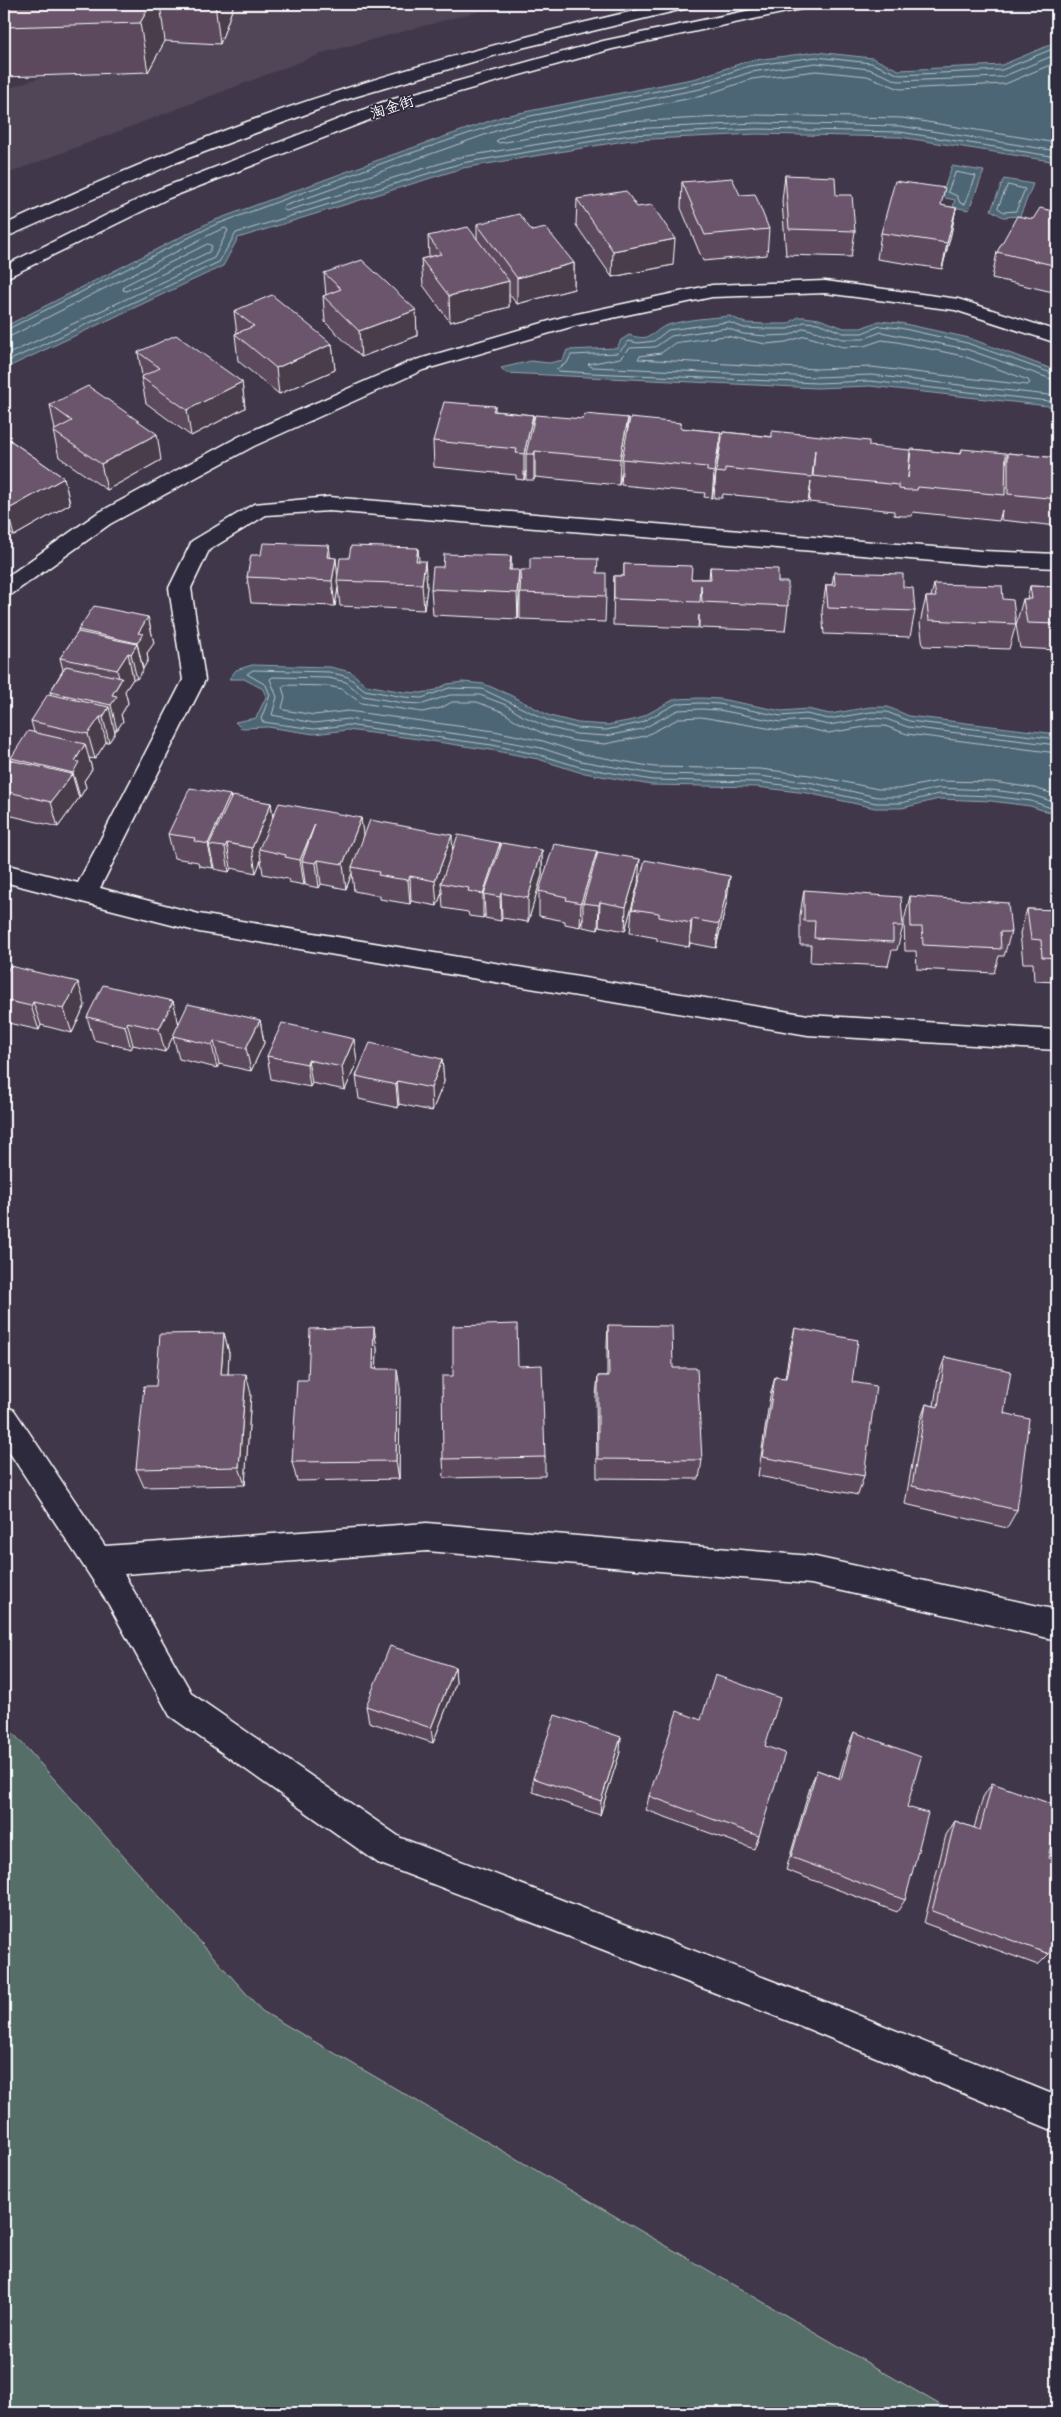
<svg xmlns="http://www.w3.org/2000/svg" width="1061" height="2417" viewBox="0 0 1061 2417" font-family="Itim,'LXGW WenKai TC',sans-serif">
<rect width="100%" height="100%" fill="#41374b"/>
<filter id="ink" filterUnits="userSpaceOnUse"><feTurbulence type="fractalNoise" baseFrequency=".02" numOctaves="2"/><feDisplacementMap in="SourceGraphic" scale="10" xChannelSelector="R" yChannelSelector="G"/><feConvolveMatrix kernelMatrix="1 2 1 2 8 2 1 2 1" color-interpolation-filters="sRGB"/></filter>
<g filter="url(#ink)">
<path fill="#514458" d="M252,4H506L326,52L4,175V90Z"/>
<path fill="#576e68" stroke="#abb6b4" d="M4,1723L262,2011L954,2413H4Z"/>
<g fill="#4d6675" stroke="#94a3ac">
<path d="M1057,42V162L900,137L756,134L630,140L463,168L238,238L223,266L4,369V327L210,222L389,156L504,116L697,78L748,61L816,52L872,58L899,70L1002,65Z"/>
<path d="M952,166L984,171L969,210L953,207L955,200L941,197Z"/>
<path d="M1004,179L1033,184L1020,216L1003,217L991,210Z"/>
<path d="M730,316L745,323L766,324H788L798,317H804L819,319L844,328H861L879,321L900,323L969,338L1057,371V407L870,386L817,388L506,373L501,368L531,361L549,363L563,360L567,350L617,348L621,340L629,335C654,343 652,330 668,325C688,319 710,318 730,316Z"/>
<path d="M252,665L330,667L351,672L366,685L404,692L421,693L436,690L447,684L463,682L484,684L510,695L550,716L578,723L607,725L638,719L675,699L701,698L720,699L782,711L807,709L830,714L870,707H888L909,716L1057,734V815L1030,806L991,801L939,799L902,808H875L807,793L757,787L651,785L579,772L538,759L491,750L411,738L347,730L314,734L268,727L241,728L235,722L256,718L266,697L263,689L244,679H229L236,670Z"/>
</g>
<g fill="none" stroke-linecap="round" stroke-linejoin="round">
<g stroke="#b8c2c8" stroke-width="1">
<path d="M1057,54L1002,77L898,81L869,69L816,63L751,72L700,89L507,127L284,206L283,209L286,211L461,157L630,129L756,123L900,126L1057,151"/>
<path d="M1057,62L1005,84L900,89L867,76L816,71L752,79L702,96L509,134L496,141L499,143L628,122L756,115L902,118L1057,143"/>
<path d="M956,172L976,176L965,204L960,203L957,196L948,192Z"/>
<path d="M1008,185L1025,189L1016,211L1004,212L998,208Z"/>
<path d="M208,244L212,246L209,252L126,291L123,290L124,286Z"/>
<path d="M4,331L212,226L391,160L505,121L698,83L749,66L816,57L871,63L900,75L1002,70L1057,47"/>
<path d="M726,336L766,344L786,342L805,336L843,347L864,346L882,340L897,342L963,356L1028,380L1030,383L1027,385L871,367L817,369L638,359L640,356L661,353L675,343Z"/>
<path d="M4,337L11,336L215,232L225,228L228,230L214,258L4,356"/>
<path d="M4,363L219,262L236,233L462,163L630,135L756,129L900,132L1057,157"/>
<path d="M1057,375L967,343L900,328L880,326L862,333H843L818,323L804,322L788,329H766L744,328L728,322L668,330L654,341L638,343L629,341L618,353L571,355L567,363L556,369L558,371L591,373L817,383L870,381L1057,402"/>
<path d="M1057,381L966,349L881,332L863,339H843L804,328L790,335L766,336L743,334L727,328L671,336L655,347L630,348L620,358L588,364L592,367L817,377L871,375L1057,396"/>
<path d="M1057,739L909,721L887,712H870L829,719L806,714L781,716L719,704L701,703L676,704L640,723L606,730L577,728L549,721L482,689L449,688L422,698L404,697L365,690L348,677L329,672L253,670L247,674L266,685L270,695L261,719L263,722L314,729L347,725L492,745L540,755L580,767L652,780L758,782L808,788L876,803H901L939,794L992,796L1031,801L1057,810"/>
<path d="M1057,745L908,727L886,719L871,718L829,725L806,720L780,722L719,710L701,709L678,710L642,729L606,736L576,734L547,727L521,715L506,705L480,695H450L423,704L403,703L363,696L346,682L329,678L273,677L270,679L277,697L272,715L314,723L348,719L493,739L541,748L581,761L653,774L759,776L809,782L877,797H900L939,788L992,790L1032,795L1057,803"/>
<path d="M1057,753L907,734L885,726H871L828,733L805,728L779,730L701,717L680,718L645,736L605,744L575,741L545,734L518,722L503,712L477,702H452L441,708L422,712L361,703L342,689L328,686L285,685L282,687L285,697L282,708L284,710L314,715L348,711L494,731L543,741L583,754L654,767L760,769L810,775L878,789H899L939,781L993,782L1034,788L1057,795"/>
</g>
<defs>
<g id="street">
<path d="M825,281L958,299L1057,331V343L955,310L825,293L712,297L574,326L423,370L254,446L110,524L12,594L4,596V579L96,514L240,436L409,362L563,317L712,285Z"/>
<path d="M329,497L982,551L1057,554V568L982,565L329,511L266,515L209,550L191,588L205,680L100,888L199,914L808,1015L1057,1030V1050L808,1035L199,932L4,882V864L78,883L183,680L169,588L192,541L254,504Z"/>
<path d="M4,1406L14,1410L105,1546L427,1523L811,1556L1057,1610V1640L811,1584L427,1551L124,1574L192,1694L401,1838L801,1992L1057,2096V2132L801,2026L378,1863L170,1716L109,1605L4,1444Z"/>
</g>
<g id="secondary">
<path d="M665,4H694L692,7L517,49L344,100L175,163L4,238V225C84,188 164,153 247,122C383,73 523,35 665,4Z"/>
<path d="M779,4H809L807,7L801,9L612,49L395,110L169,198L4,279V266L157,190L383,102L603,41Z"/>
</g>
</defs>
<use href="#street" stroke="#fff" stroke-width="3"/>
<use href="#secondary" stroke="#fff" stroke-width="3"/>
<use href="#street" fill="#2f2a3d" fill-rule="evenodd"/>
<use href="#secondary" fill="#2f2a3d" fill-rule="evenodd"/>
</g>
<g fill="#5b495d" stroke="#fff">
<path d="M4,4H234L220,44L165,41L148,72L4,77Z"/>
<path d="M785,175L836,195L855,231L851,257L786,255L782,201Z"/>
<path d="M682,182L740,195L769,229L767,255L703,261L681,208Z"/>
<path d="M577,199L673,265L612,277L576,225Z"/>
<path d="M942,206L956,208L951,234L942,269L877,259L881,233Z"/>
<path d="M1057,212V284L1053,292L992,278L997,252L1033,219Z"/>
<path d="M477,224L532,231L574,263V289L517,304L509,294V307L450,322L423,285L421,259L429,257L428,236L477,239Z"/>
<path d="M324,273L416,310L417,336L361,357L325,322L323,296L326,295Z"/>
<path d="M234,311L332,344L335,370L279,394L238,361L235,334H237Z"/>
<path d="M138,352L242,382L245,408L191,436L146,403L141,377L142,376Z"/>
<path d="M50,405L161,460L107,490L59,457L53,431L55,430Z"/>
<path d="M495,406V411L533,415V424L583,419L628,418V432L681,423V428L721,432L718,458L712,498L704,497L705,493L621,485L622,471L619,485L535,477L534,480H526V471L524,480L516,479V475L434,467L433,441Z"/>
<path d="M723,432L869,446L909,461L911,449L960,454L962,449L1006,463L1008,453L1057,458V526L1001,520L1002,510L999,521L913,512L912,516H902L894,515V511L809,502L811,481L808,502L723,494L722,498H714L716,472Z"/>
<path d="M4,436L64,478L70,504L14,536L4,529Z"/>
<path d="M261,555L331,558L338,577L419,561L427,587L424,610L340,606L338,587L335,606L251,603L247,577Z"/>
<path d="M511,556V570L519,596L518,619L433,615L431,589L443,567Z"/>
<path d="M624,564L691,579H709L710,567L778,582L788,606L785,631L699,628V615L698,628L613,625L614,576H624Z"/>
<path d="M834,572L903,587L915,611L910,637L824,634L822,611L826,585H832Z"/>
<path d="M597,573L606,596L605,622L520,619V593Z"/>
<path d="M934,584L1003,599L1016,624L1009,649L923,646L920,623L926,597H931Z"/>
<path d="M1030,586L1057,587V650L1020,648L1016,625L1023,599H1027Z"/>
<path d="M148,617L154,643L147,653L148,660L137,679H133L125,691L128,703L121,715L123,721L117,730H115V733L109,742H106L95,759L89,758L92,769L84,781L86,787L80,797H78L79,798L58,827L4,814V791L11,760V758L34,732L31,721L51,694L50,692L63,670L60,658L78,632V630Z"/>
<path d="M230,795L231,798L271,803L273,818H361L363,838L453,851L500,843V848L542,850V875L528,922L502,918L501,921L485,918V914L483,918L469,916L468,912L443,908L442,892L437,906L411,901L410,904L380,899V896L354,891L352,873L346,889L321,884L319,888L305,885V882L304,885L289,882L288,879L263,874L261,860L256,873L231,868L229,872L214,869V867L213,868L199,866L198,862L174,858L168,834Z"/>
<path d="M596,858L638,884L625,931L599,926L598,930L583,927V918L580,927L565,924V921L539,916V891Z"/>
<path d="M804,890L903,926L897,950H892L888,966L810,962L811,945H800V915Z"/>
<path d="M910,896L1011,932L1004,956H999L994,973L917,969L916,951H905L904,921Z"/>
<path d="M727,900L716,948L690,943L689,947L657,941V938L630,933L632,909Z"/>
<path d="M1027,909L1057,910V982L1034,981L1033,963H1023L1020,933Z"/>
<path d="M4,977L85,1005L72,1033L41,1025L39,1030L4,1022Z"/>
<path d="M173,1001L179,1025L165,1052L133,1045L131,1049L94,1040L87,1017Z"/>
<path d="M260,1020L264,1043L251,1071L219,1064L217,1068L179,1059L173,1036Z"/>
<path d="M267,1056L357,1062L345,1090L312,1083L310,1087L271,1079Z"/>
<path d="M442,1059L444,1082L432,1111L399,1104L398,1108L359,1099L356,1076Z"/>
<path d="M608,1325L673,1368L702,1460L699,1479L597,1478L596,1396L598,1376H607V1345Z"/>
<path d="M795,1328L852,1382L864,1476L858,1495L758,1476L770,1396L775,1377L785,1378L790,1348Z"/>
<path d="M224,1333L229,1353L228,1374L251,1394L245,1485L144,1487L136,1469L156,1386Z"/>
<path d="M377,1348L376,1369L400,1388L399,1479L297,1481L292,1462L308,1380Z"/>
<path d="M945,1357L1004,1413L1017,1510L1007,1528L905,1504L919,1424L926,1404L934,1406L938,1377Z"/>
<path d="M518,1366L545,1457V1476L444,1478L443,1459L453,1376Z"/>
<path d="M455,1667L456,1683L433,1743L369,1722L366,1706Z"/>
<path d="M701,1720L765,1746L759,1836L754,1849L646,1810L649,1796Z"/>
<path d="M854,1732L907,1807L905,1900L897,1912L786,1870L811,1784L817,1770L839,1778L848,1747Z"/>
<path d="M620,1752L600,1815L533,1792V1778Z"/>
<path d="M992,1783L1048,1858L1049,1954L1038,1965L924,1923L946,1835L955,1821L974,1828L983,1797Z"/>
</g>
<g fill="#4a3c4c" stroke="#fff">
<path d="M151,4H160L165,41L148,72L140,23Z"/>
<path d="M215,4H234L220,44Z"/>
<path d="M956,208L951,234L942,269L947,243Z"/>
<path d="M675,239L673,265L612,277L613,251Z"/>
<path d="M574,263V289L517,304V278Z"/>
<path d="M1057,273V284L1053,292Z"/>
<path d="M509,281V307L450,322L449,296Z"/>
<path d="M416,310L417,336L361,357L359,331Z"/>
<path d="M332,344L335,370L279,394L276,368Z"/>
<path d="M242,382L245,408L191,436L187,410Z"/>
<path d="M533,415V441L526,454V471L524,480V454Z"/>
<path d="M628,418L627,444L622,459V471L619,485L620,459Z"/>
<path d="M721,432L718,458L712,498L714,472Z"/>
<path d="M157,434L161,460L107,490L101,464Z"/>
<path d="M535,451V477L534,480V454Z"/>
<path d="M64,478L70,504L14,536L7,510Z"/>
<path d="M329,545L332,570L327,557Z"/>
<path d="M418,548L420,574L416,561Z"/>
<path d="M511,556V582L509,570Z"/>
<path d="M336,558L338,581H337L338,587L335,606L332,581Z"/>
<path d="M425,561L427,587L424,610L422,584Z"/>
<path d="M519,570V596L518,619L517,593Z"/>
<path d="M148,617L154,643L147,653L148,660L143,669L137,643L138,633Z"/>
<path d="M137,644L143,670L137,679L131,654Z"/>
<path d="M128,653L133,679L125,691L128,703L121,715L123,721L117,730L111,705L112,695L120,682L117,670Z"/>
<path d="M109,707L115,733L109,742L103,717Z"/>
<path d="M100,717L106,742L95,759L88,734Z"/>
<path d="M85,744L92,769L84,781L86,787L80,797L73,773L75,761Z"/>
<path d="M72,774L79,798L58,827L51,802Z"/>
<path d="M230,795L235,820L209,845L214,867L213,868L208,844Z"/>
<path d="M271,803L274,827L259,849L261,860L256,873L252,848Z"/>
<path d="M361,818L364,843L352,867V873L346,889L343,864Z"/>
<path d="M315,824L302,861L305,882L304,885L300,860Z"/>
<path d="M452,835L453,859L441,883L442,892L437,906L435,881Z"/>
<path d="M227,843L231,868L229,872L225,847Z"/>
<path d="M500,843V868L484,894L485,914L483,918V894Z"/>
<path d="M542,850V875L528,922V898Z"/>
<path d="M597,851L596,876L583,903V918L580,927L581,903Z"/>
<path d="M640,859L638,884L625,931L626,907Z"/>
<path d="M318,860L321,884L319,888L316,863Z"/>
<path d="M410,876L411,901L410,904L408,880Z"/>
<path d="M730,876L727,900L716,948L719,924Z"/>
<path d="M501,893L502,918L501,921L500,897Z"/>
<path d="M600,902L599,926L598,930L599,905Z"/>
<path d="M692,919L690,943L689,947L691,923Z"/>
<path d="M78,982L85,1005L72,1033L64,1009Z"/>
<path d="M173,1001L179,1025L165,1052L159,1029Z"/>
<path d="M33,1002L41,1025L39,1030L31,1006Z"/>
<path d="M260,1020L264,1043L251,1071L246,1048Z"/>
<path d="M127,1022L133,1045L131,1049L125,1026Z"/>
<path d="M354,1039L357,1062L345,1090L342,1067Z"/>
<path d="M214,1041L219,1064L217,1068L212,1045Z"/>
<path d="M442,1059L444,1082L432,1111L431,1088Z"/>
<path d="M308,1060L312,1083L310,1087L307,1064Z"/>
<path d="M397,1081L399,1104L398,1108L396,1085Z"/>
<path d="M374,1327L377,1348L376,1389L373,1369Z"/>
<path d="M224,1333L229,1353L227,1394L221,1374Z"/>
<path d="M397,1369L400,1388L399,1479L396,1461Z"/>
<path d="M246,1374L251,1394L245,1485L239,1467Z"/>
<path d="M455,1667L456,1683L433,1743L431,1728Z"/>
<path d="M621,1737L620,1752L600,1815L601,1801Z"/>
</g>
<g fill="#6a556c" stroke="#fff">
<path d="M4,4H151L140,23L4,27Z"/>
<path d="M785,175L835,177L836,195H852L855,231L789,229Z"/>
<path d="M732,178L740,195L755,194L769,229L705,235L682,182Z"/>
<path d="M895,181L945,188L941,205L956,208L947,243L881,233Z"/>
<path d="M626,191L637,207L652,205L675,239L613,251L577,199Z"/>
<path d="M1040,208L1057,212V266L997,252L1017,216L1033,219Z"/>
<path d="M519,214L532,231L546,228L574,263L517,278L477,224Z"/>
<path d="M468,227L509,281L449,296L421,259L441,254L428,236Z"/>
<path d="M362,260L416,310L359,331L323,296L341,289L324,273Z"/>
<path d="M272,295L332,344L276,368L235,334L254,326L234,311Z"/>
<path d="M176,335L242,382L187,410L141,377L160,368L138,352Z"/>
<path d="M88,386L157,434L101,464L53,431L72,421L50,405Z"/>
<path d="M444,402L495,406L493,411L533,415L524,454L516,453L517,449L433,441Z"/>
<path d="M585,414L628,418L620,459L535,451L534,454H526L535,415L583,419Z"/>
<path d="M630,418L681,423L680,428L721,432L714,472L707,471V467L622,459Z"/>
<path d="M772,431L869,441V446L910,450L908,478L911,449L961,454L962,449L1006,453L1005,495L918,487L917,490H907L899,489V485L813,476L815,450L812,477L725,468V473L716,472L723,432L772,437Z"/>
<path d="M4,436L64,478L7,510L4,508Z"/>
<path d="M1008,453L1057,458V499L1008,494Z"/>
<path d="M263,543L329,545L327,557L336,558L332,581L247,577L251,555H261Z"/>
<path d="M351,546L418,548L416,561H425L422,584L337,581L340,558H349Z"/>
<path d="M444,554L511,556L509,570H519L517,593L431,589L433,567H443Z"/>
<path d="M530,558L598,559L597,573H606V596L520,593L521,570H530Z"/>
<path d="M624,564L692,566L691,579H711L710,567L778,569V582H788V606L702,602L701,585L700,602L614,599V576H624Z"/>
<path d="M834,572L903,574V587L913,588L915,611L828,608L826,585H835Z"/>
<path d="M934,584L1002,586L1003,599L1013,600L1016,624L929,620L926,597H936Z"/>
<path d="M1030,586L1057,587V624L1027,623L1023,599H1032Z"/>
<path d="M94,606L148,617L138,633L143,634L137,643L78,630Z"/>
<path d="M78,632L137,644L131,654L128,653L117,670L60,658Z"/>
<path d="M66,666L122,678L112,695L117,696L111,705L50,692Z"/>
<path d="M48,694L109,707L103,717H100L88,734L31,721Z"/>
<path d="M28,731L85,744L75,761L79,762L73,773L11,758Z"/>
<path d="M10,760L72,774L51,802L4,791V769Z"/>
<path d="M190,788L230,795L208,844L194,841L195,838L168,834Z"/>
<path d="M232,796L271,803L252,848L227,843L225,847L209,845Z"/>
<path d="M279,803L361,818L343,864L318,860L316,863L302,861L315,824L300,860L285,857L286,855L259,849Z"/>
<path d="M370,820L452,835L435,881L410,876L408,880L393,878L378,875L379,872L352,867Z"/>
<path d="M458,835L500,843L483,894L468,891L469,888L441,883Z"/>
<path d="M502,843L542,850L528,898L501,893L500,897L484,894Z"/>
<path d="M554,844L597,851L581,903L566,900L567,897L539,891Z"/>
<path d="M598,852L640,859L626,907L600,902L599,905L583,903Z"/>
<path d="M645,860L730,876L719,924L692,919L691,923L659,917V913L632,909Z"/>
<path d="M804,890L901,897L903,926H893V942L814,938L815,921H804Z"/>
<path d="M910,896L1008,903L1011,932H1000L1001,949L923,945L922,927H911Z"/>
<path d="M1027,909L1057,910V958L1042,957L1041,940L1031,939Z"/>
<path d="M10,966L78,982L64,1009L33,1002L31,1006L4,1000V977Z"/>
<path d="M103,985L173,1001L159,1029L127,1022L125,1026L87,1017Z"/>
<path d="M188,1004L260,1020L246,1048L214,1041L212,1045L173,1036Z"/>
<path d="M282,1023L354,1039L342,1067L308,1060L307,1064L267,1056Z"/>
<path d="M370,1043L442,1059L431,1088L397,1081L396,1085L356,1076Z"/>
<path d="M517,1324L518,1366L542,1365L545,1457L443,1459L442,1376H453V1326Z"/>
<path d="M608,1325L672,1326L673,1368H697L702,1460L598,1459V1376H609Z"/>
<path d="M374,1327L373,1369H397L396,1461L292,1462L297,1380H308L310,1329Z"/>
<path d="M795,1328L858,1340L852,1382L876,1386L864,1476L762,1457L775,1377L786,1378Z"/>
<path d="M224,1333L221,1374H246L239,1467L136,1469L144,1386H156L160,1334Z"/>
<path d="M945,1357L1011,1371L1004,1413L1029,1419L1017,1510L912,1486L926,1404L938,1407Z"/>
<path d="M390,1646L455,1667L431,1728L366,1706Z"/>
<path d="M715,1675L780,1698L765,1746L785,1753L759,1836L649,1796L677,1711L701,1720Z"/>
<path d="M555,1715L621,1737L601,1801L533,1778Z"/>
<path d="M854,1732L921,1757L907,1807L928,1813L905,1900L791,1857L817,1770L841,1779Z"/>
<path d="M992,1783L1057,1806V1819L1048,1858L1057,1861V1919L1049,1954L932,1911L955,1821L980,1830Z"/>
</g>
</g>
<g text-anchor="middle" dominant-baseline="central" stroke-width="4" stroke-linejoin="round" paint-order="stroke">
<g font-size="15" fill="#fff" stroke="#2f2a3d">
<text transform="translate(392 107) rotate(-18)">淘金街</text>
</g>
</g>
<rect width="1061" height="2417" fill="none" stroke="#2f2a3d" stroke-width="20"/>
<rect x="10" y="10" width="1041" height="2397" fill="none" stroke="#fff" stroke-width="2" filter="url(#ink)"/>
</svg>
